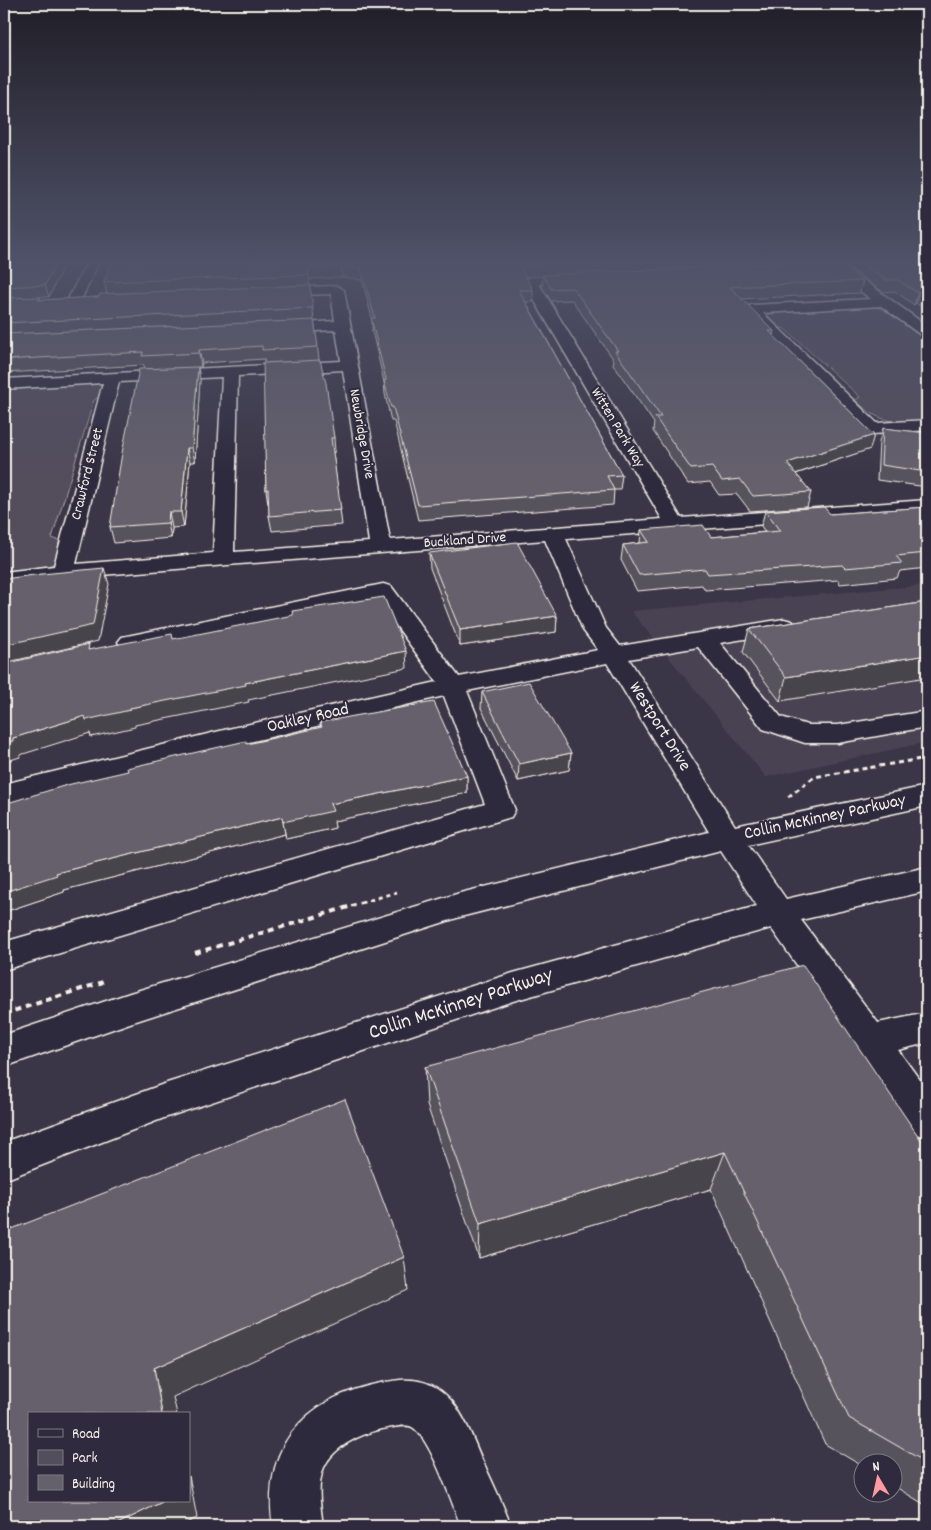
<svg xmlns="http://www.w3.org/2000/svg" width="931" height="1530" viewBox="0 0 931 1530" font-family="Dekko,sans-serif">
<rect width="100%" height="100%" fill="#3b3647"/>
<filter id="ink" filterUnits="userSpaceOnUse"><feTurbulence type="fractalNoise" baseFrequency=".02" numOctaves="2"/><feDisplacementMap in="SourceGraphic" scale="10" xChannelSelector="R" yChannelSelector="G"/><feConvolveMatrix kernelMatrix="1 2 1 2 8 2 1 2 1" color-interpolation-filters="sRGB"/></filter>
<g filter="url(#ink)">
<path fill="#484352" d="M927,585V742L766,777L631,611Z"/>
<g fill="#534e5c" stroke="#a4a0a2">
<path d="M872,306L888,310L927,340V420C892,422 882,425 855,400L860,397L785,329L778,327L768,318L770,313L775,311Z"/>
<path d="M92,383L104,385L103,395L94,400L52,538L62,542L56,562L40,571L4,575V390Z"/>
</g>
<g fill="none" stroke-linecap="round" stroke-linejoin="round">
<defs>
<g id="minor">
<path d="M87,262H99L79,304H69L67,301Z"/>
<path d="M835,262L840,263L927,326V337L922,336L881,306L763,313L877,423L927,420V430L873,434L867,433L744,309L751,305L871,299L825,266L826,263Z"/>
<path d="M581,274L586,275L588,278L586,281L539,284L681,518L927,500V512L566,539L606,628L620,646L784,619L792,621L796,626L792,631L720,643L781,717L807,725H838L927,711V727L838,743H805L763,729L698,647L629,659L735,826L927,786V806L748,845L786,899L927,867V891L801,920L878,1023L927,1013V1043L898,1050L927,1090V1138L914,1133L771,928L513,1001L164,1118L4,1180V1142L164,1084L513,973L757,906L721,851L460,917L130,1023L4,1067V1035L130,993L460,893L709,832L607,663L467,691L515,810L511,817L4,970V942L485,804L444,696L228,747L4,804V784L228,729L437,682L377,599L130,649L122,647L118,642L122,637L383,584L391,586L459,677L598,650L583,630L545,540L63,578L4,586V572L54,566L103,383L4,389V379L341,361L336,330L278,333L273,332L271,329L273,326L278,325L335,321L331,294L273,296L266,292L273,288L337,286L344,290L390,540L662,519L523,281L530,277ZM343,370L369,542L234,552L238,376ZM222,377L213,553L76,564L119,382Z"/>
<path d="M400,1380C452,1376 466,1423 483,1462C493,1483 503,1505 511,1526H461C453,1505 430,1437 412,1427C405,1423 390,1428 382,1429C360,1434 329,1448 322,1473C317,1490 321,1509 323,1526H273C260,1437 315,1390 400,1380Z"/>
</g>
</defs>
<use href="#minor" stroke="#f4f1e8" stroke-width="3"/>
<g stroke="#f4f1e8" stroke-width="3" stroke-dasharray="5 4" stroke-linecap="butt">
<path d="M788,797L814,777L927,758"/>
<path d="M351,906L397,892"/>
</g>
<g stroke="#f4f1e8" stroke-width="4" stroke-dasharray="6 5" stroke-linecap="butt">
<path d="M195,953L355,905"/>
<path d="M4,1014L103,982"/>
</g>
<use href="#minor" fill="#2f2a3d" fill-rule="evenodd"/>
</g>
<g fill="#57535d" stroke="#f4f1e8">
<path d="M4,262H65L49,297H40V300L99,297L107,294L104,282L111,262H807L863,281L860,293L741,299L774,331L773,335L874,435L870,449L796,474L811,492L807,507L750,511L737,494L719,495L710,482L688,484L653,431L654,423L613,364L614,360L572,300L551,301L542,287L543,276L526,277L533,290V302H526L622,475L620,490H614L613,505L418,520L394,421H391L385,394L384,382L372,331V318L362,280L342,277L309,279L319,360L334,438L335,452H333L342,525L272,531L269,516V504H268L266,490L264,359L202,363L201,367H198L200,380L195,462H190L184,527L172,528L171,538L114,543L110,527L144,369V365L4,373Z"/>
<path d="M841,262H927V311L916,303L914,305L895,291L883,292Z"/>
<path d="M883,428L927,433V487L877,480L879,442Z"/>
<path d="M927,507V568L900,571L897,578L840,584L838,580L705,590L702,585L637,591L621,560L623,545L640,543L641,530L711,537L765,532L761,526L765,511L830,514Z"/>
<path d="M429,553L557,616L556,632L460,646L430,568Z"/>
<path d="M927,602L780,701L743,652L749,629Z"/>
<path d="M482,692L571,753L569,770L518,781L481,708Z"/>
<path d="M320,722L467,776V793L334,821L335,828L286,839L285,834L64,890V892L4,912L247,744L321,728Z"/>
<path d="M425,1067L927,1149V1506L894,1486V1462H864V1467L825,1444L711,1189L479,1258L427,1105Z"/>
</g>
<g fill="#47444c" stroke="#f4f1e8">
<path d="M56,262H65L49,297L45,285Z"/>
<path d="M341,266L342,277L309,279L308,268Z"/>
<path d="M919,291L916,303L914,305L918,293Z"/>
<path d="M199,350L202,363L201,367L199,353Z"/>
<path d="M198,367L200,380L195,462L192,448Z"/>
<path d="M874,435L870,449L783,478L787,463Z"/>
<path d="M187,448L190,462L184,527L181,512Z"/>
<path d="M169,512L172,528L171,538L168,523Z"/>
<path d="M104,568L109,584L98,641L4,663V645Z"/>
<path d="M557,616L556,632L460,646V630Z"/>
<path d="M406,651L407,668L248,700L249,702L135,725V727L91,737L90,733L20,755V757L4,762V743L13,738L85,716L130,708L245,683Z"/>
<path d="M927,655V677L780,701L786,677Z"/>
<path d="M571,753L569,770L518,781L519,764Z"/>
<path d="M467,776V793L334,821L335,828L286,839L283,822L330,804Z"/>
<path d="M282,817L285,834L64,890V892L4,912V892L56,873Z"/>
<path d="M725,1152L711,1189L479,1258L480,1224Z"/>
<path d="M404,1257L408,1290L173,1397L177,1414H162L154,1368Z"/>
<path d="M189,1476L197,1518L179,1526H113L164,1501H189Z"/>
</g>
<g fill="#65616c" stroke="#f4f1e8">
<path d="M4,262H56L45,285L4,287Z"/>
<path d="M111,262H596L524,265L522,270L533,290H519L622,475L607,476L614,490L418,505L393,407H391L384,381L386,380L371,318H375L361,269L341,266L308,268L309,275L104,282Z"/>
<path d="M811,262H836L863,281L730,287L774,331H769L874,435L787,463L811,492L753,496L740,479L722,481L712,467L691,469L655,417H661L615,351H618L573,288L551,289L543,275Z"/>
<path d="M860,262H927V296L919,291L918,293L898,280H886Z"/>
<path d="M310,285L313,308L4,323V298L40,297L38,300L99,297L100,294Z"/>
<path d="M314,320L318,347L262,350V346L199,350V353L142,356L143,352L4,360V334Z"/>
<path d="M320,360L326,383L334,438H331L341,510L269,516L268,489L266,490L263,363Z"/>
<path d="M198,367L192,448H187L181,512H169L168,523L110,527L122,453L139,369Z"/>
<path d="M883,428L927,433V472L881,465Z"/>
<path d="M824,507L830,514L927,507V553L896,556L902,563L845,568L842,565L708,574L705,569L639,575L623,545L649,542L641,530L703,525L711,537L780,531L765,511Z"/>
<path d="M517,542L557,616L460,630L429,553Z"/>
<path d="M104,568L93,625L4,645V579L42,574Z"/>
<path d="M384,597L406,651L245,683L246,685L130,708V710L86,720L85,716L13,738V741L4,743V664L89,644L88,650L172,634L173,639L293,615L292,611Z"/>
<path d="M927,602V655L786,677L749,629Z"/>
<path d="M529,682L571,753L519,764L482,692Z"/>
<path d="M434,702L467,776L330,804L333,811L283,822L282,817L56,873L57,875L4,892V804L67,785L128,771L127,768L246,741L247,744L322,727L320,722Z"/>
<path d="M803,965L927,1149V1463L849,1418L725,1152L480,1224L425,1067Z"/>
<path d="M345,1099L404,1257L154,1368L162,1414H29V1501H164L113,1526H4V1232Z"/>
</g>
</g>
<linearGradient id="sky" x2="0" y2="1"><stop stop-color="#201e27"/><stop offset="0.55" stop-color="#4f5269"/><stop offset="1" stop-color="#4f5269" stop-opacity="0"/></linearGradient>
<rect width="931" height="476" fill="url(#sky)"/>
<g text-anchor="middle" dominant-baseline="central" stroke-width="4" stroke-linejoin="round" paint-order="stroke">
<g font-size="15" fill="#f4f1e8" stroke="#2f2a3d">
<text transform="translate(617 428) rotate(59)">Witten Park Way</text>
<text transform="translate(361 434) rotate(80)">Newbridge Drive</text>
<text transform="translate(88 474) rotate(-76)">Crawford Street</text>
<text transform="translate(465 541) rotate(-4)">Buckland Drive</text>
</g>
<g font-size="18" fill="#f4f1e8" stroke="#2f2a3d">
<text transform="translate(308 719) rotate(-13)">Oakley Road</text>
<text transform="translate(659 727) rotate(58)">Westport Drive</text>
<text transform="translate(825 818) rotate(-12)">Collin McKinney Parkway</text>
</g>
<g font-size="21" fill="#f4f1e8" stroke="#2f2a3d">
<text transform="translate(461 1005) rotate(-18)">Collin McKinney Parkway</text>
</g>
</g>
<rect width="931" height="1530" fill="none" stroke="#2f2a3d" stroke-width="20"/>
<rect x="10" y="10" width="911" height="1510" fill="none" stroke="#f4f1e8" stroke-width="2" filter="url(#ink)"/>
<rect x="28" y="1412" width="162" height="90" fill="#2f2a3d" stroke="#7e7a81"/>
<rect x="38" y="1429" width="25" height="8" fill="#2f2a3d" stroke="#7e7a81"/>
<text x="72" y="1438" font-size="15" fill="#f4f1e8">Road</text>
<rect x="38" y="1450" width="25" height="15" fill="#534e5c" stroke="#7e7a81"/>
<text x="72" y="1462" font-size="15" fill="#f4f1e8">Park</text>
<rect x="38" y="1475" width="25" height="15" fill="#65616c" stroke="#7e7a81"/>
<text x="72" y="1488" font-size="15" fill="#f4f1e8">Building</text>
<g transform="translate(878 1478) rotate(351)"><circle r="24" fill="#2f2a3d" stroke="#7e7a81"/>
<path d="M0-4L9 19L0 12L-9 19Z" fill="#ff9aa2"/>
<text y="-8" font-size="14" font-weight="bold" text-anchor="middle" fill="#f4f1e8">N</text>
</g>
</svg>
